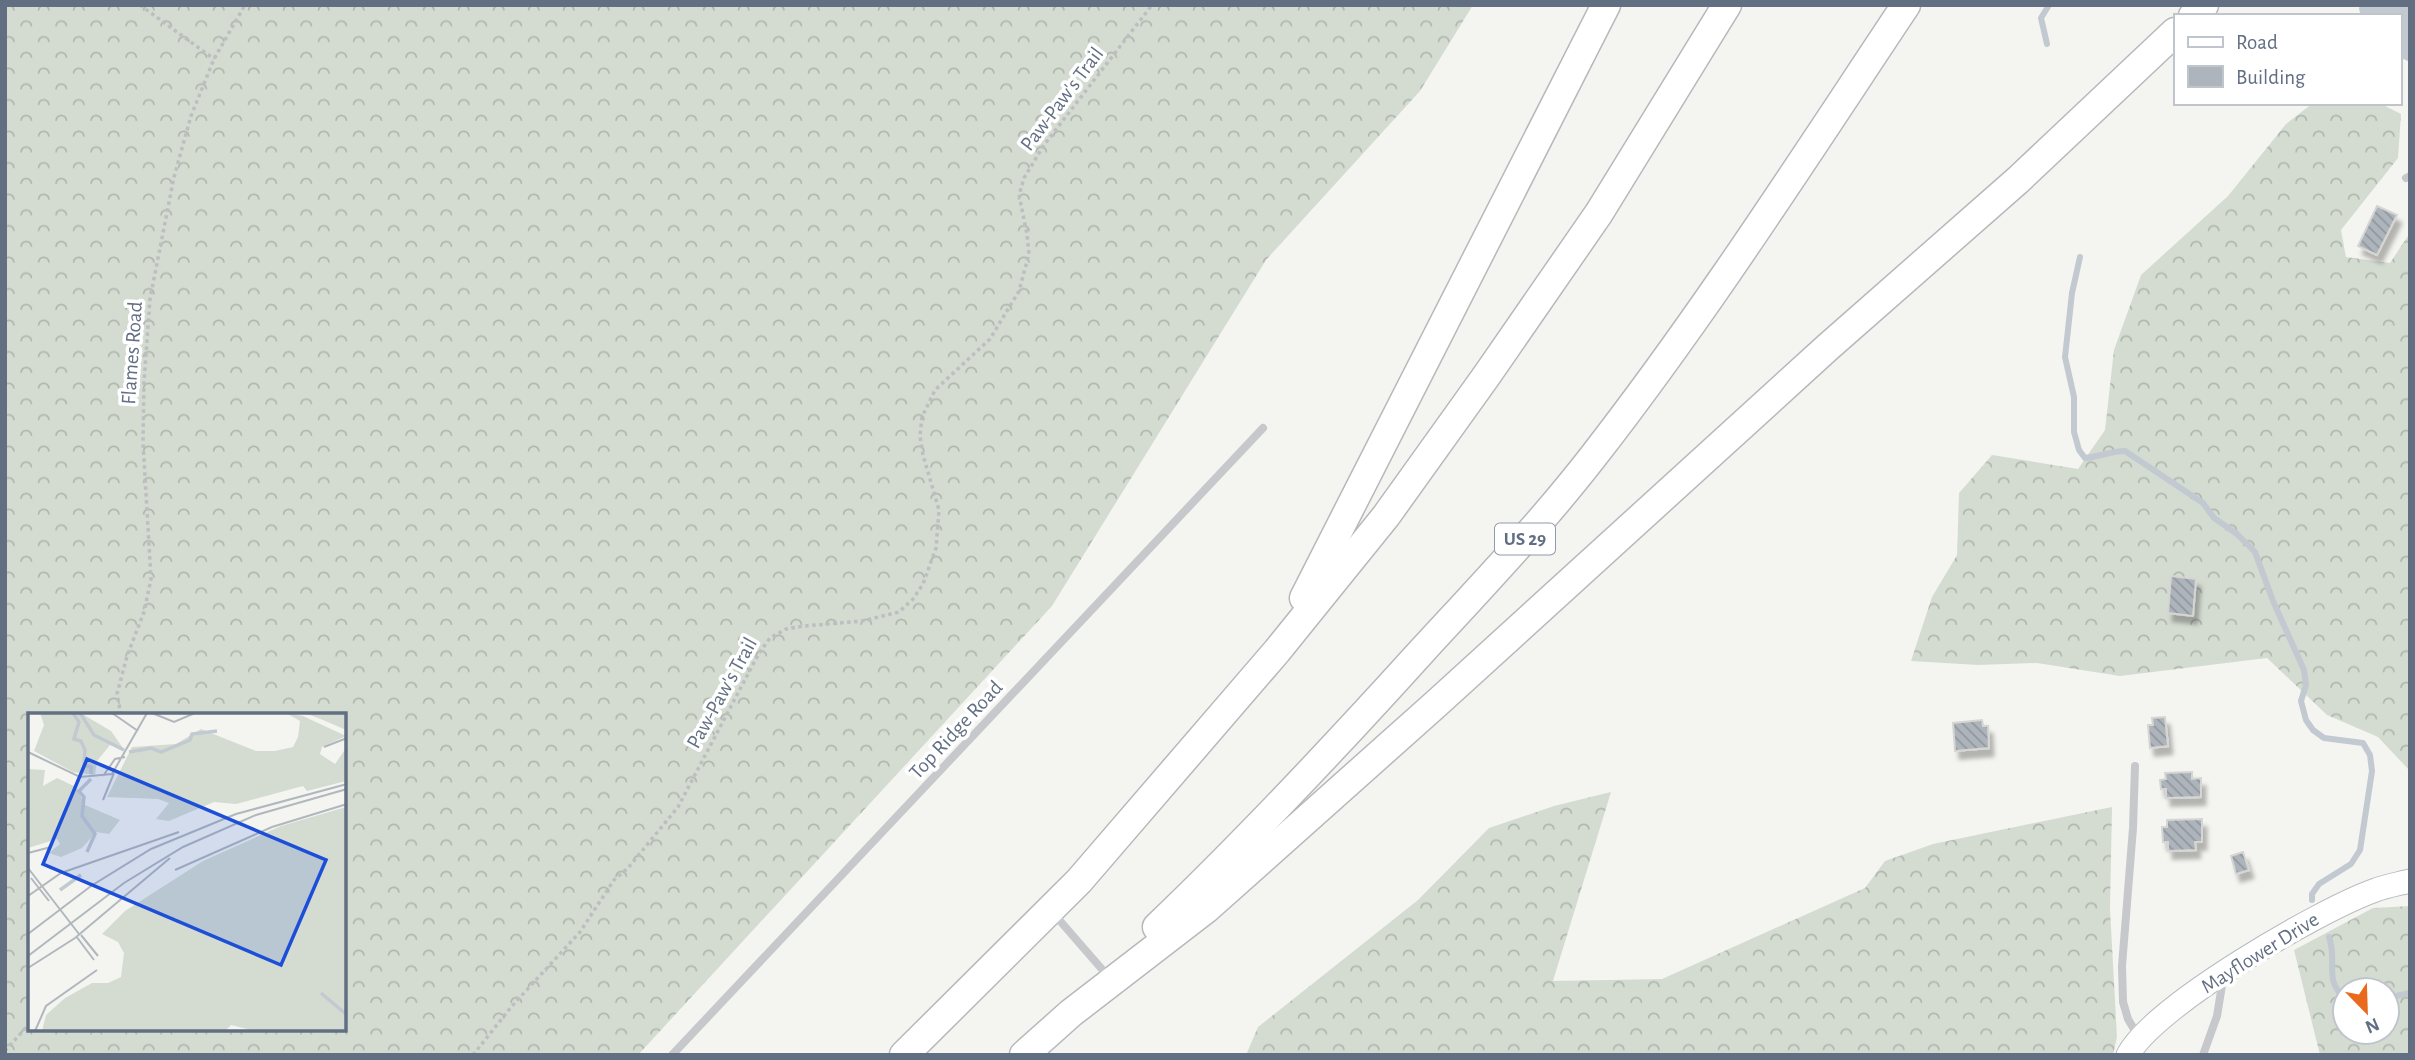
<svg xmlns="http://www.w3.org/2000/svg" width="2415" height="1060" viewBox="0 0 2415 1060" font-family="'Alegreya Sans',sans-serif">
<defs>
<pattern id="forest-crowns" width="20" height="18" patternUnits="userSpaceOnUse" patternTransform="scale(1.75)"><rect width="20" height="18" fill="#d4dcd1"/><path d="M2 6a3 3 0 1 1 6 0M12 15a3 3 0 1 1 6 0" fill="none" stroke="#afb7af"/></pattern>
<pattern id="building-back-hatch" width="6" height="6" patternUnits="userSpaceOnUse" patternTransform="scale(1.75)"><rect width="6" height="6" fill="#aeb4bb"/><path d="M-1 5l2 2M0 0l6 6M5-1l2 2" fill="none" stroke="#91979d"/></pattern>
<filter id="shadow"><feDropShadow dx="4.5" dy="8" stdDeviation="2" flood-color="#0004"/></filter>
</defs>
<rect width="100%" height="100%" fill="#f4f5f0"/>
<g fill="url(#forest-crowns)" fill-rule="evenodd">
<path d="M5,5H1473L1420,91L1266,260L1052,606L638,1055H5ZM30,715H345V1030H30Z"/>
<path d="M2313,103H2379L2401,114L2398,158L2341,230L2346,257L2390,263L2410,233V771L2378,737L2327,715L2267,658L2120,676L2037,663L1978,665L1911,661L1932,597L1957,555L1959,493L1992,455L2078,469L2105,430L2114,350L2141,275L2228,196L2286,124Z"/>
<path d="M1611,792L1553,981L1662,979L1865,888L1885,861L1933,844L2112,807L2110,909L2117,1037L2113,1055H1246L1258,1027L1418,900L1489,828L1554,806Z"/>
<path d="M2410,906V1055H2320L2294,950L2373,908ZM2345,990H2387V1032H2345Z"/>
</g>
<path fill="#c2c9d0" d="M2360,5H2410V62L2399,57V16H2361L2359,9Z"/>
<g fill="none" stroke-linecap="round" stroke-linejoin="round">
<g stroke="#c2c9d0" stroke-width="6">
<path d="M2047,44L2041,18L2049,5"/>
<path d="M2080,257L2072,293L2065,357L2074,397V432L2079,450L2085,458C2099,457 2111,451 2125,451L2203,503L2214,518L2237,534L2255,552L2273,601L2304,670L2306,685L2301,701L2306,720L2313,730L2324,738L2363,743L2370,755L2372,771L2360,850L2351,864L2319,884L2312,894V900"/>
<path d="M2329,937C2338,962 2323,980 2345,998"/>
<path d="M2387,998L2410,993"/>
</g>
</g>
<g fill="url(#building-back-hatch)" stroke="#d5d6d3" stroke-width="2" filter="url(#shadow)">
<path d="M2377,206L2397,215L2377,255L2358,246Z"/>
<path d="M2171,576L2196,579L2193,616L2168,613Z"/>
<path d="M2165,717L2168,746L2150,748L2148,725H2153L2152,718Z"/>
<path d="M1982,720L1983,726H1988L1989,748L1955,751L1953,723Z"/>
<path d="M2192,772V779L2201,778V797L2166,798V789H2161L2160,780L2166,779L2165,773Z"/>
<path d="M2202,819V842H2195L2196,850L2168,851V842H2163L2162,827H2167V820Z"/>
<path d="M2243,852L2249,870L2236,874L2231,856Z"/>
</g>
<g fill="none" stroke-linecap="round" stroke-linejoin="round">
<defs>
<path id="secondary" d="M2128,1055C2154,1006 2318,911 2373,891C2385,886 2398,884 2410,881"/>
<g id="highway">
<path d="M2193,16L2204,5"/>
<path d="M1304,598L1606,5"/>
<path d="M1157,927C1249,839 1336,746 1422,651C1480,588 1539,526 1592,458C1705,313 1804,158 1906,5"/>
<path d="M904,1055L1079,881L1277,651L1386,516L1487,375L1599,213L1727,5"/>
<path d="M1024,1055L1071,1013L1206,909L1437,703L1828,347L2018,180L2175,32"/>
</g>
</defs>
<use href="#secondary" stroke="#b8bbc0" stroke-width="25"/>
<use href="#highway" stroke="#b6b8bc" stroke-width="31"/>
<g stroke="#bdbec1" stroke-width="3.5" stroke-dasharray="3.5 3.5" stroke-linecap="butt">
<path d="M140,5L214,59"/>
<path d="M121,715L117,694L127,656L144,612L151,579L143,442L144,382L150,299L174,177L191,116L214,59L245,5"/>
<path d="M5,1051L30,1023"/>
<path d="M473,1055L512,1006L580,932L614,880L628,868L678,807L759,653L770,638L786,629L804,626L862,621L899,612L913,599L923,584L936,548L939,510L923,455L920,436L922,417L935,390L990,339L1019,291L1029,254L1027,234L1019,195L1024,178L1044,145L1152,5"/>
</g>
<g stroke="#c6c8cc" stroke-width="8">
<path d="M2406,178L2410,176"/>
<path d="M2135,766L2133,828L2122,966L2123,1002L2128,1019L2138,1036"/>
<path d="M1054,914L1107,975"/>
<path d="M672,1055L1263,428"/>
<path d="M2203,1055L2217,1016L2223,979"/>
</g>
<use href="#secondary" stroke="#fff" stroke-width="23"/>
<use href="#highway" stroke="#fff" stroke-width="28"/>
</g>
<g text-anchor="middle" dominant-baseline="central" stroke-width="7" stroke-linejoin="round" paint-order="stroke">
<rect fill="#fff" stroke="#919aa8" stroke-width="2" x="1495" y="523.5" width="60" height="31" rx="5"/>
<g font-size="19" font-weight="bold" fill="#626f83">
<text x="1525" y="539">US 29</text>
</g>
<g font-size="21" fill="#626f83" stroke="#fff">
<text transform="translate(1062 99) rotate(-53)">Paw-Paw's Trail</text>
<text transform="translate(132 353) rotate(-86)">Flames Road</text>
<text transform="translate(722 693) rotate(-61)">Paw-Paw's Trail</text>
<text transform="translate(956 730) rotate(-47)">Top Ridge Road</text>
<text transform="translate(2260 953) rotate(-32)">Mayflower Drive</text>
</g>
</g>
<g transform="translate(28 713)">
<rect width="318" height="318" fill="#f4f5f0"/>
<path d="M12,0L56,2L83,18L95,35L82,32L69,48L67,62L45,59L6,38L16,12ZM258,0L275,3L318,23L294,34L292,41L307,51L318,35V68L279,78L275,73L208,91L186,89L141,108L128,106L141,90L130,86L79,84L104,34L148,31L173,16L228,38H247L265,34L270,24L272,8ZM277,0H318V17L295,7ZM0,56L17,57L15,73L29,65L48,74L57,92L92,107L81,121L68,119L54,135L33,144L21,140L32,131L29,126L0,135ZM318,94V318H227L203,312L197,318H14L18,302L37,285L64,270H80L93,264L96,240L90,229L74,221L97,198L175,148L253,113Z" fill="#d4dcd1"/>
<path fill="none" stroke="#c2c9d0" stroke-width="3.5" d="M45,0L51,9L46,26L53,28L57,37L56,52L63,54V61M52,0L66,22L96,37M101,39L123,35L133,39L162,27L164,21L189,18M59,139L67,121L54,103L56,84L51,78L63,66M32,177L53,162M293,280L319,302"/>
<path fill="none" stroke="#b1b7be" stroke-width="2" d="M84,0L110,18M124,0L146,9L167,0M296,34L319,25M0,39L52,64L84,61L119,0M75,63L87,46L97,44M75,87L86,60M0,140L23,134M0,155L51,221M147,157L244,114L319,91M3,165L21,188M0,183L33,160L151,119M0,221L63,173L123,136L208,101L319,71M53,222L70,243M48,223L66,247M0,243L96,170L155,134L228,102L319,76M0,255L47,225L142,145M7,318L18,293L69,257"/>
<path fill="#1d4ed8" fill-opacity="0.15" stroke="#1d4ed8" stroke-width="3.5" d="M59,46L298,147L253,252L15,151Z"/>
<rect width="318" height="318" fill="none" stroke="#626f83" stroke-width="3.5"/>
</g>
<rect width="2415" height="1060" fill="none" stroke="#626f83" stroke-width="14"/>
<rect x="2174" y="14" width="228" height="91" fill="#ffffff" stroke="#c0c5cd" stroke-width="2"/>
<rect x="2188" y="37" width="35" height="10" fill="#ffffff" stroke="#c0c5cd" stroke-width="2"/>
<text x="2236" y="49" font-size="21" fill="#626f83">Road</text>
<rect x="2188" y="66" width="35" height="21" fill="#aeb4bb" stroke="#c0c5cd" stroke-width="2"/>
<text x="2236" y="84" font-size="21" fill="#626f83">Building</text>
<g transform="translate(2366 1011) rotate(157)"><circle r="33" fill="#ffffff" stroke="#c0c5cd" stroke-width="2"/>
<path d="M0-5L12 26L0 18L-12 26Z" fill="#e96a1c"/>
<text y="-10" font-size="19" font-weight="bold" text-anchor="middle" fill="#626f83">N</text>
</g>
</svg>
